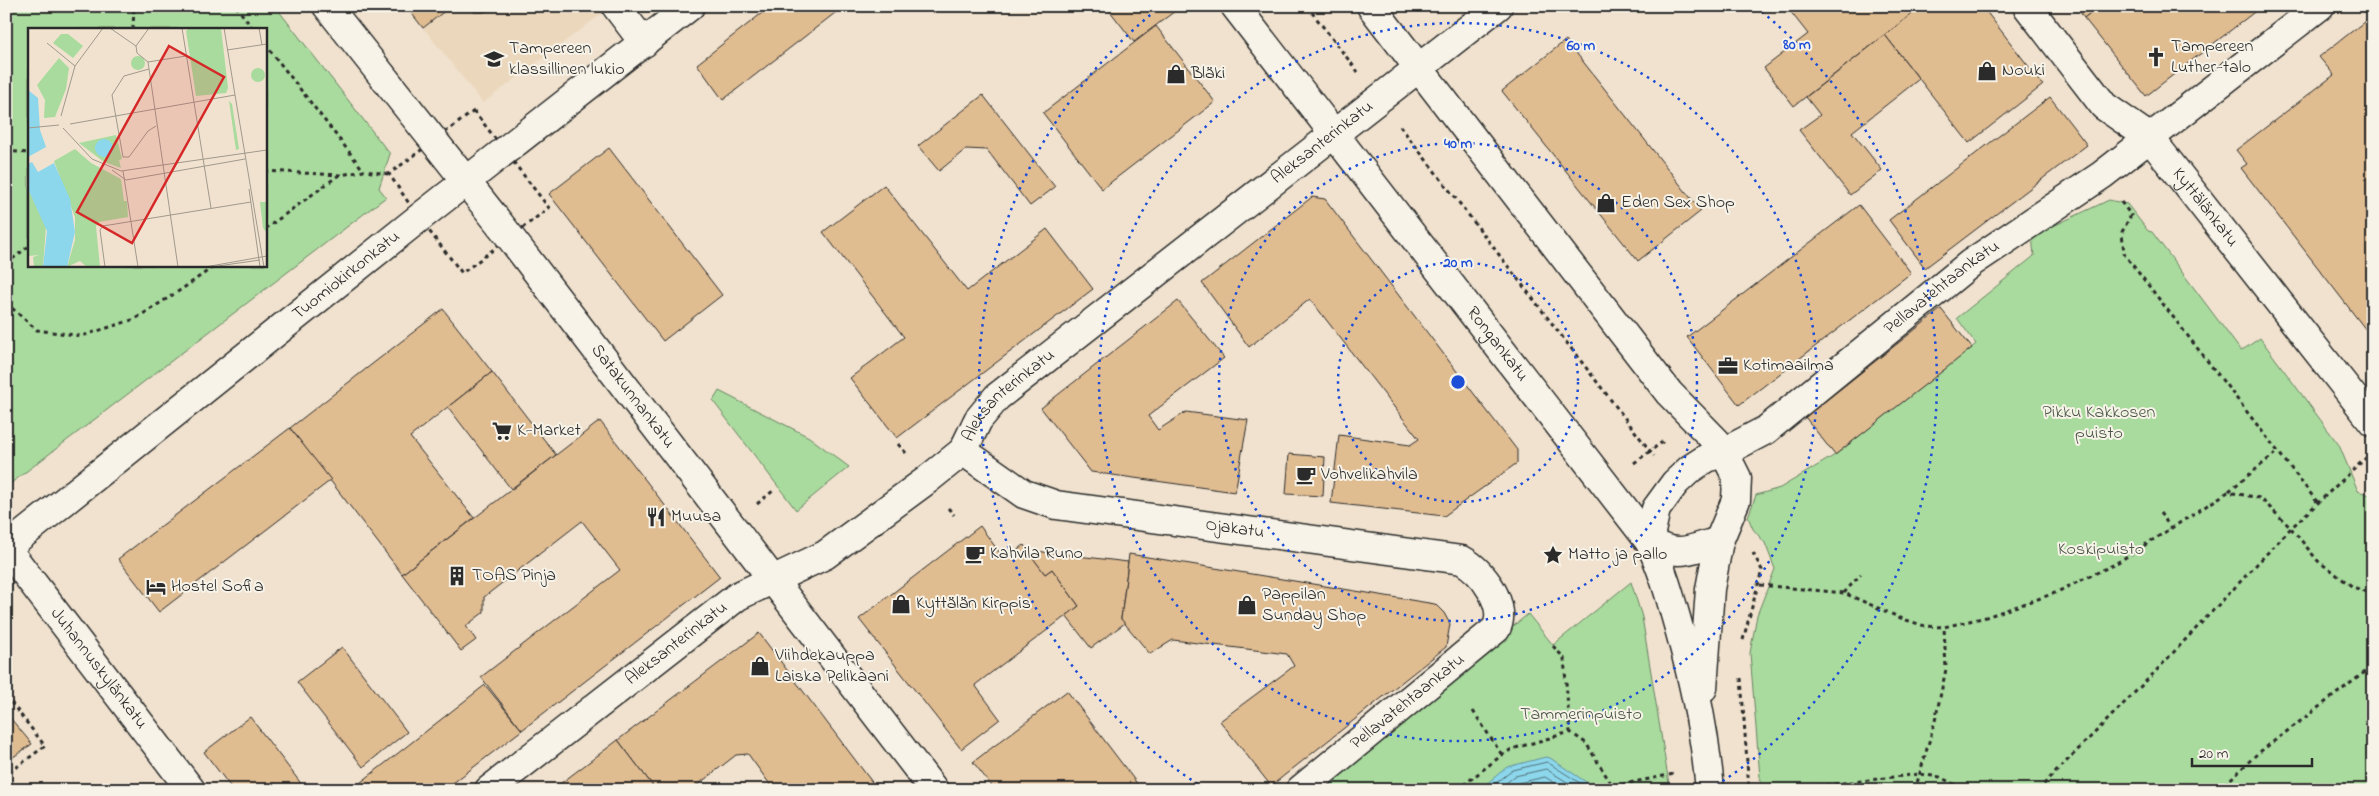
<svg xmlns="http://www.w3.org/2000/svg" width="2379" height="796" viewBox="0 0 2379 796" font-family="'Indie Flower',sans-serif">
<rect width="100%" height="100%" fill="#f0e2ce"/>
<filter id="ink" filterUnits="userSpaceOnUse"><feTurbulence type="fractalNoise" baseFrequency=".02" numOctaves="2"/><feDisplacementMap in="SourceGraphic" scale="10" xChannelSelector="R" yChannelSelector="G"/><feConvolveMatrix kernelMatrix="1 2 1 2 8 2 1 2 1" color-interpolation-filters="sRGB"/></filter>
<g filter="url(#ink)">
<path fill="#ebd7bc" d="M406,6H612L483,103Z"/>
<g fill="#a8db9d" stroke="#6a8364" fill-rule="evenodd">
<path d="M6,6H275L390,154L379,188L386,197L6,487ZM29,29H265V265H29Z"/>
<path d="M2109,200L2127,204L2148,231L2152,232L2241,351L2260,338L2339,445L2358,491L2373,496V790H1761L1750,653L1757,615L1775,569L1765,543L1753,529L1748,517L1756,495L1780,488L1835,455L1976,344L1957,318L2034,256L2032,236Z"/>
<path d="M719,391L809,437L849,467L796,510L713,401Z"/>
<path d="M1631,582L1642,617L1670,790H1317L1528,614L1553,645Z"/>
</g>
<path fill="#8cd7ec" stroke="#65929f" d="M1546,757L1550,758L1598,790H1479L1507,767Z"/>
<g fill="none" stroke-linecap="round" stroke-linejoin="round">
<g stroke="#527078" stroke-width="1">
<path d="M1487,790L1513,770L1547,762L1591,790"/>
<path d="M1497,790L1515,776L1546,769L1580,790"/>
<path d="M1509,790L1518,783L1545,777L1566,790"/>
</g>
</g>
<g fill="#e0bc91" stroke="#2b2b2b">
<path d="M406,6H451L423,28Z"/>
<path d="M469,6H505L483,12H474Z"/>
<path d="M771,6H844L723,100L697,64Z"/>
<path d="M1106,6H1178L1179,8L1134,42Z"/>
<path d="M1786,6H1922L1794,106L1764,68L1808,34Z"/>
<path d="M1922,6H1982L2043,85L1969,143L1885,35Z"/>
<path d="M2076,6H2099L2084,18Z"/>
<path d="M2099,6H2262L2146,96L2084,18Z"/>
<path d="M2373,15V339L2241,168L2247,164L2236,150L2334,75L2319,57Z"/>
<path d="M1156,26L1215,102L1102,189L1043,113Z"/>
<path d="M1885,35L1919,79L1852,132L1882,170L1850,195L1799,130L1820,115L1806,97Z"/>
<path d="M1566,40L1701,211L1638,261L1502,91Z"/>
<path d="M983,95L1055,187L1030,206L987,150L966,149L939,171L918,146Z"/>
<path d="M2050,97L2087,145L1925,268L1889,220Z"/>
<path d="M609,148L722,295L663,341L549,194Z"/>
<path d="M884,185L967,291L1047,229L1093,289L897,438L850,378L904,337L823,232Z"/>
<path d="M1312,197L1325,199L1517,450V463L1444,516L1331,503L1339,435L1410,445L1419,439L1310,299L1249,347L1202,283Z"/>
<path d="M1859,205L1911,273L1739,405L1687,337Z"/>
<path d="M1178,301L1224,358L1148,416L1158,430L1186,412L1248,420L1235,492L1091,472L1041,408Z"/>
<path d="M443,309L492,372L410,437L474,518L402,574L290,428Z"/>
<path d="M1941,309L1972,348L1835,455L1805,417Z"/>
<path d="M492,372L556,455L511,489L448,407Z"/>
<path d="M600,421L720,577L522,730L481,677L620,570L582,521L484,597V612L466,626L476,640L461,651L402,574Z"/>
<path d="M290,428L331,480L159,612L118,559Z"/>
<path d="M1289,454L1325,457L1323,496L1286,494Z"/>
<path d="M980,526L1005,560L1024,545L1045,574L1052,569L1079,606L975,685L1000,719L961,749L859,619Z"/>
<path d="M1027,550L1128,562L1121,619L1125,623L1091,648L1066,616L1079,606L1052,569L1045,574Z"/>
<path d="M1129,554L1435,604L1444,613L1450,624L1446,647L1271,786L1220,721L1294,666L1287,654L1173,640L1150,654L1121,619Z"/>
<path d="M759,633L878,790H774L748,754L736,755L691,790H656L618,740Z"/>
<path d="M342,647L407,732L363,767L297,682Z"/>
<path d="M485,685L522,730L444,790H351Z"/>
<path d="M1067,691L1142,790H995L973,762Z"/>
<path d="M6,713L32,744L6,762Z"/>
<path d="M250,717L306,790H233L204,752Z"/>
<path d="M618,740L656,790H552Z"/>
</g>
<g fill="none" stroke-linecap="round" stroke-linejoin="round">
<defs>
<g id="minor">
<path d="M616,6L644,43"/>
<path id="s1" d="M1235,6L1649,541C1663,570 1671,600 1680,632C1695,686 1705,733 1710,790"/>
<path d="M1371,6L1669,393L1716,441L1724,452L1737,478L1736,500L1719,541L1710,589L1703,688"/>
<path id="s2" d="M2027,6L2104,106L2150,138L2373,422"/>
<path id="s3" d="M963,451L1024,494L1056,505L1462,560C1483,571 1508,606 1496,629L1300,790"/>
<path id="s4" d="M1719,541C1690,549 1678,559 1649,541L1656,509L1675,483L1690,469L1707,458L1724,452L1766,430L1971,263L2102,175L2320,6"/>
<path id="s5" d="M6,548L419,218L690,6"/>
<path id="s6" d="M6,548L191,790"/>
<path id="s7" d="M489,790L738,596L825,555L927,480L963,451L978,420L997,397L1498,6"/>
</g>
<g id="major">
<path id="s8" d="M327,6L510,237L934,790"/>
</g>
</defs>
<use href="#minor" stroke="#2b2b2b" stroke-width="31"/>
<use href="#major" stroke="#2b2b2b" stroke-width="31"/>
<g stroke="#2b2b2b" stroke-width="3" stroke-dasharray="4 4" stroke-linecap="butt">
<path d="M236,6L253,29"/>
<path d="M1307,6L1358,72"/>
<path d="M133,29L134,6"/>
<path d="M265,44L364,171"/>
<path d="M474,111L549,208L462,273L419,218L389,174Z"/>
<path d="M1400,126L1654,456"/>
<path d="M6,151L29,153"/>
<path d="M265,171L340,175L364,171L389,174"/>
<path d="M2121,202L2131,215L2122,232L2124,254L2318,503"/>
<path d="M265,229L339,175"/>
<path d="M6,264L29,246"/>
<path d="M6,303L37,330L82,336L135,319L182,289L216,265"/>
<path d="M898,444L906,453"/>
<path d="M1634,463L1665,440"/>
<path d="M2229,491L2277,452"/>
<path d="M757,504L774,490"/>
<path d="M948,508L954,515"/>
<path d="M2160,513L2171,528"/>
<path d="M1760,585L1844,593L1903,619L1925,626L1944,627L1986,617L2055,593L2115,564L2228,492L2260,498L2291,528L2318,561L2353,587L2373,594"/>
<path d="M1844,593L1861,574"/>
<path d="M1743,640L1762,570L1753,553"/>
<path d="M1553,646L1564,658L1570,732"/>
<path d="M1741,678L1749,790"/>
<path d="M6,696L45,746L6,775"/>
<path d="M1473,711L1502,755"/>
<path d="M1614,786L1674,774"/>
<path d="M1457,790L1502,755L1512,749L1570,732L1586,743L1615,790"/>
<path d="M1786,790L1919,774L1940,777L1965,790"/>
<path d="M1915,790L1935,721L1946,669L1944,627"/>
<path d="M2038,790L2153,674L2291,528L2368,456"/>
<path d="M2219,790L2257,754L2373,666"/>
</g>
<use href="#minor" stroke="#f7f3e8" stroke-width="28"/>
<use href="#major" stroke="#f7f3e8" stroke-width="28"/>
</g>
</g>
<g fill="none" stroke="#1d4ed8" stroke-width="2.5" stroke-dasharray="2.5 5">
<circle cx="1458" cy="382" r="120"/>
<circle cx="1458" cy="382" r="239"/>
<circle cx="1458" cy="382" r="359"/>
<path d="M1204 788A479 479 0 0 1 1160 7M1756 7A479 479 0 0 1 1712 788"/>
</g>
<defs>
<symbol id="church-bare" viewBox="-9 -9 18 18"><path d="M-1.2-6h2.4v3.5h3.3v2.4h-3.3V6h-2.4V-.1h-3.3v-2.4h3.3Z" fill="#2b2b2b" stroke="#f7f3e8" stroke-width="2.5" paint-order="stroke"/></symbol>
<symbol id="school-bare" viewBox="-9 -9 18 18"><path d="M0-5L7-2L0 1L-7-2ZM-4 1L0 2.5L4 1V4Q0 6-4 4Z" fill="#2b2b2b" stroke="#f7f3e8" stroke-width="2.5" paint-order="stroke"/></symbol>
<symbol id="shop-bare" viewBox="-9 -9 18 18"><path d="M-5-2.5h2.3a2.7 3.5 0 0 1 5.4 0H5L5.5 6h-11ZM-1.5-2.5h3a1.5 2.3 0 0 0-3 0Z" fill="#2b2b2b" stroke="#f7f3e8" stroke-width="2.5" paint-order="stroke"/></symbol>
<symbol id="office-bare" viewBox="-9 -9 18 18"><path d="M-6-3h4V-5.5h4V-3h4V5H-6ZM-1-4.5V-3h2v-1.5ZM-6 0V1H6V0Z" fill="#2b2b2b" stroke="#f7f3e8" stroke-width="2.5" paint-order="stroke"/></symbol>
<symbol id="supermarket-bare" viewBox="-9 -9 18 18"><path d="M-6-5.5h2.5l.6 2H6L4.5 2H-2.5L-4.4-4H-6ZM-1.5 3.2a1.3 1.3 0 1 0 .1 0ZM3 3.2a1.3 1.3 0 1 0 .1 0Z" fill="#2b2b2b" stroke="#f7f3e8" stroke-width="2.5" paint-order="stroke"/></symbol>
<symbol id="cafe-bare" viewBox="-9 -9 18 18"><path d="M-5.5-4.5H6V0H3Q3 3.5 0 3.5H-2.5Q-5.5 3.5-5.5 0ZM3-3.2v2h1.7v-2ZM-6 4.5H4V6H-6Z" fill="#2b2b2b" stroke="#f7f3e8" stroke-width="2.5" paint-order="stroke"/></symbol>
<symbol id="restaurant-bare" viewBox="-9 -9 18 18"><path d="M-5-6h1v4h1v-4h1v4h1v-4h1v5L-1.5 .5V6h-2V.5L-5-1ZM5-6V6H3V1.5H1.5Q1.5-4 5-6Z" fill="#2b2b2b" stroke="#f7f3e8" stroke-width="2.5" paint-order="stroke"/></symbol>
<symbol id="sight-bare" viewBox="-9 -9 18 18"><path d="M0-6L1.8-2.2L6-1.7L2.9 1.2L3.7 5.4L0 3.3L-3.7 5.4L-2.9 1.2L-6-1.7L-1.8-2.2Z" fill="#2b2b2b" stroke="#f7f3e8" stroke-width="2.5" paint-order="stroke"/></symbol>
<symbol id="building-bare" viewBox="-9 -9 18 18"><path d="M-4-6H4V6H1V3H-1V6H-4ZM-2.5-4.3h1.7v1.8h-1.7ZM.8-4.3h1.7v1.8H.8ZM-2.5-1h1.7V.8h-1.7ZM.8-1h1.7V.8H.8Z" fill="#2b2b2b" stroke="#f7f3e8" stroke-width="2.5" paint-order="stroke"/></symbol>
<symbol id="hotel-bare" viewBox="-9 -9 18 18"><path d="M-6-4.5h1.5V1H6V5H4.5V3h-9V5H-6ZM-4 0a1.8 1.8 0 1 1 3.6 0ZM.5 0V-2.5h3Q6-2.5 6 0Z" fill="#2b2b2b" stroke="#f7f3e8" stroke-width="2.5" paint-order="stroke"/></symbol>
</defs>
<g fill-rule="evenodd">
<use href="#church-bare" x="2142" y="43" width="28" height="28"/>
<use href="#school-bare" x="480" y="45" width="28" height="28"/>
<use href="#shop-bare" x="1973" y="57" width="28" height="28"/>
<use href="#shop-bare" x="1162" y="60" width="28" height="28"/>
<use href="#shop-bare" x="1592" y="189" width="28" height="28"/>
<use href="#office-bare" x="1714" y="352" width="28" height="28"/>
<use href="#supermarket-bare" x="488" y="417" width="28" height="28"/>
<use href="#cafe-bare" x="1292" y="461" width="28" height="28"/>
<use href="#restaurant-bare" x="642" y="503" width="28" height="28"/>
<use href="#cafe-bare" x="961" y="540" width="28" height="28"/>
<use href="#sight-bare" x="1539" y="541" width="28" height="28"/>
<use href="#building-bare" x="443" y="562" width="28" height="28"/>
<use href="#hotel-bare" x="142" y="573" width="28" height="28"/>
<use href="#shop-bare" x="887" y="590" width="28" height="28"/>
<use href="#shop-bare" x="1233" y="591" width="28" height="28"/>
<use href="#shop-bare" x="746" y="652" width="28" height="28"/>
</g>
<g text-anchor="middle" dominant-baseline="central" stroke-width="4" stroke-linejoin="round" paint-order="stroke">
<g font-size="18" fill="#2b2b2b" stroke="#f7f3e8" text-anchor="start">
<text x="2171" y="47">Tampereen<tspan x="2171" dy="21">Luther-talo</tspan></text>
<text x="509" y="49">Tampereen<tspan x="509" dy="21">klassillinen lukio</tspan></text>
<text x="2002" y="71">Nouki</text>
<text x="1191" y="74">Bläki</text>
<text x="1621" y="203">Eden Sex Shop</text>
<text x="1743" y="366">Kotimaailma</text>
<text x="517" y="431">K-Market</text>
<text x="1321" y="475">Vohvelikahvila</text>
<text x="671" y="517">Muusa</text>
<text x="990" y="554">Kahvila Runo</text>
<text x="1568" y="555">Matto ja pallo</text>
<text x="472" y="576">TOAS Pinja</text>
<text x="171" y="587">Hostel Sofia</text>
<text x="1262" y="595">Pappilan<tspan x="1262" dy="21">Sunday Shop</tspan></text>
<text x="916" y="604">Kyttälän Kirppis</text>
<text x="775" y="656">Viihdekauppa<tspan x="775" dy="21">Laiska Pelikaani</tspan></text>
</g>
<g font-size="18" fill="#2b2b2b" stroke="#f7f3e8">
<text stroke="none"><textPath href="#s7" startOffset="1062">Aleksanterinkatu</textPath></text>
<text stroke="none"><textPath href="#s2" startOffset="271">Kyttälänkatu</textPath></text>
<text stroke="none"><textPath href="#s5" startOffset="436">Tuomiokirkonkatu</textPath></text>
<text stroke="none"><textPath href="#s4" startOffset="471">Pellavatehtaankatu</textPath></text>
<text stroke="none"><textPath href="#s1" startOffset="428">Rongankatu</textPath></text>
<text stroke="none"><textPath href="#s8" startOffset="496">Satakunnankatu</textPath></text>
<text stroke="none"><textPath href="#s7" startOffset="658">Aleksanterinkatu</textPath></text>
<text stroke="none"><textPath href="#s3" startOffset="289">Ojakatu</textPath></text>
<text stroke="none"><textPath href="#s7" startOffset="238">Aleksanterinkatu</textPath></text>
<text stroke="none"><textPath href="#s6" startOffset="152">Juhannuskylänkatu</textPath></text>
<text transform="translate(1408 702) rotate(-39)">Pellavatehtaankatu</text>
</g>
<g font-size="18" fill="#4a5748" stroke="#f7f3e8">
<text x="2099" y="413">Pikku Kakkosen<tspan x="2099" dy="21">puisto</tspan></text>
<text x="2101" y="550">Koskipuisto</text>
<text x="1581" y="715">Tammerinpuisto</text>
</g>
</g>
<g transform="translate(28 28)">
<rect width="239" height="239" fill="#f0e2ce"/>
<path d="M161,0H193L200,60L198,65L168,68L158,3ZM33,6H40L55,18L45,30L25,15ZM103 35a7 7 0 1 1 14 0a7 7 0 1 1-14 0ZM31,30L41,40L38,61L27,89L16,90L17,72L9,57ZM223 47a7 7 0 1 1 14 0a7 7 0 1 1-14 0ZM201,73L204,76L211,121L208,122ZM88,107L94,131L91,132L93,140L76,134L51,115ZM47,121L63,135L93,151L96,173H99L100,189L71,194L68,198L72,239H59L52,233L39,239L47,212V189L26,133ZM0,161L18,198L15,239H6L5,229L11,227L0,228ZM232,174H239V205L235,200Z" fill="#a8db9d"/>
<path d="M0,62L10,70L12,102L18,119L0,129ZM67 120a9 9 0 1 1 18 0a9 9 0 1 1-18 0ZM4,134L10,144L26,135L42,171L47,204L39,239H15L19,203L0,161V136Z" fill="#8cd7ec"/>
<path fill="none" stroke="#a1998d" stroke-width="1" d="M82,0L108,18M154,0L183,180M196,0L207,67M231,0L234,17M19,15L47,38M108,18L121,0M108,18L109,25L120,34M199,22L239,16M120,34L150,239M120,34L158,28M121,41L96,48L84,67L95,129H101L120,103L128,98M33,88L47,38L75,0M42,96L207,67L236,239M0,100L31,97M35,100L64,131L93,143L239,122M84,142L98,152L217,131M95,143L110,239M221,161L232,239M77,239L72,202L75,198L223,174M177,239L239,228M183,239L232,232"/>
<path fill="#d62828" fill-opacity="0.15" stroke="#d62828" stroke-width="2.5" d="M141,18L196,49L104,215L49,184Z"/>
<rect width="239" height="239" fill="none" stroke="#2b2b2b" stroke-width="2.5"/>
</g>
<circle cx="1458" cy="382" r="8" fill="#1d4ed8" stroke="#f7f3e8" stroke-width="2.5"/>
<g font-size="15" text-anchor="middle" font-weight="bold" fill="#1d4ed8" stroke="#f7f3e8" stroke-width="4" stroke-linejoin="round" paint-order="stroke">
<text x="1797" y="49">80 m</text>
<text x="1581" y="50">60 m</text>
<text x="1458" y="148">40 m</text>
<text x="1458" y="267">20 m</text>
</g>
<rect width="2379" height="796" fill="none" stroke="#f7f3e8" stroke-width="25"/>
<rect x="12" y="12" width="2354" height="771" fill="none" stroke="#2b2b2b" stroke-width="2" filter="url(#ink)"/>
<path d="M2192 758v8h120v-8" fill="none" stroke="#2b2b2b" stroke-width="2.5"/>
<text x="2199" y="758" font-size="15" fill="#2b2b2b" stroke="#f7f3e8" stroke-width="4" paint-order="stroke">20 m</text>
</svg>
